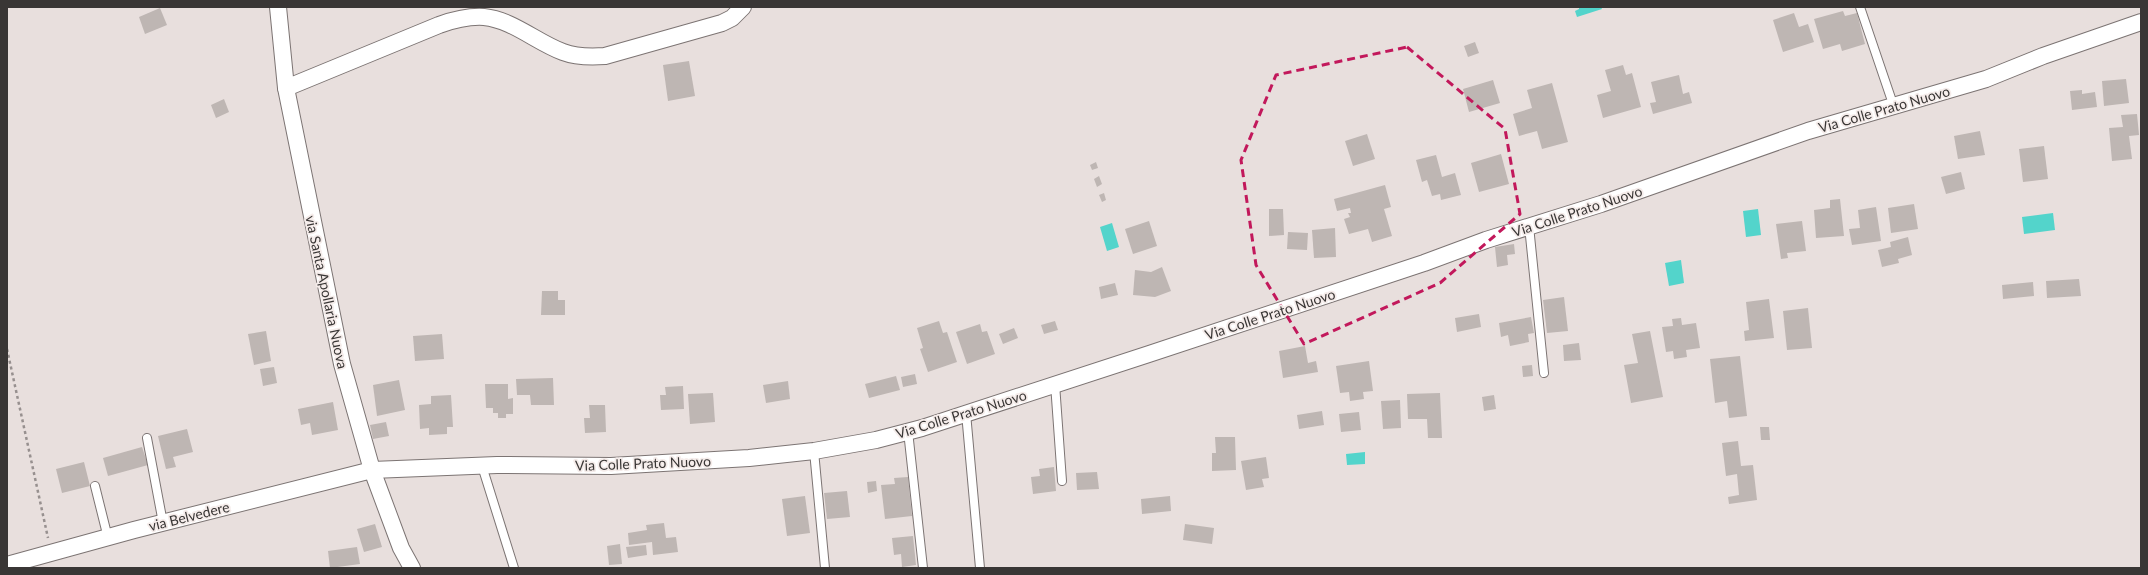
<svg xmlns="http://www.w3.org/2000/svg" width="2148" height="575" viewBox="0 0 2148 575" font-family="Lato,sans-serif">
<rect width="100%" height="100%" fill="#e8dfdd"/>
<g fill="#53d4cb">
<path d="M1579,7H1601L1602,9L1577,17L1575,11L1579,9Z"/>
<path d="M1758,209L1761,235L1746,237L1743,211Z"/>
<path d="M2053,213L2055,230L2024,234L2022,217Z"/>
<path d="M1112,223L1119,247L1107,251L1100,227Z"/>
<path d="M1681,260L1684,283L1669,286L1665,263Z"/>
<path d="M1365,452V464L1347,465L1346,454Z"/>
</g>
<g fill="#beb6b3">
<path d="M160,8L167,25L145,34L139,17Z"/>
<path d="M1843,11L1845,16L1857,13L1865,44L1842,51L1840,44L1823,49L1814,19Z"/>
<path d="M1794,13L1799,27L1808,24L1814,42L1783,52L1773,20Z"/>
<path d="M1475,42L1479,53L1468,57L1464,46Z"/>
<path d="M689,61L695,96L668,101L663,65Z"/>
<path d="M1623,65L1626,75L1632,73L1641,107L1603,118L1597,95L1611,91L1605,70Z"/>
<path d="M1679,75L1683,94L1689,92L1692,103L1653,114L1650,103L1656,102L1651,82Z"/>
<path d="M2126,79L2129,103L2104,106L2102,81Z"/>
<path d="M1493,80L1500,103L1469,112L1463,89Z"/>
<path d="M1552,83L1568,142L1542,149L1537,131L1519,136L1513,114L1532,108L1527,90Z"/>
<path d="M2082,90V94L2095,92L2097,107L2072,110L2070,91Z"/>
<path d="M224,99L229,112L216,118L211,105Z"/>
<path d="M2137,114L2139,135L2129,136L2132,159L2112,161L2109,128L2123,127L2121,115Z"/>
<path d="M1980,131L1985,155L1958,159L1954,136Z"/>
<path d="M1367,134L1375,159L1353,166L1345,141Z"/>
<path d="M2044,146L2048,179L2023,182L2019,149Z"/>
<path d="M1501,154L1509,184L1479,192L1471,163Z"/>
<path d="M1436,155L1442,177L1455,173L1461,195L1441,200L1440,194L1432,196L1427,180L1422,182L1416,160Z"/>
<path d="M1096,162L1098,168L1092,170L1090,165Z"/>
<path d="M1961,172L1965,189L1946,194L1941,177Z"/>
<path d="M1099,176L1102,184L1097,187L1094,179Z"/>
<path d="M1385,185L1391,207L1384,209L1392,236L1372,242L1368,229L1349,234L1344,219L1350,217L1348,213H1351L1350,208L1337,211L1334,199Z"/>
<path d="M1104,193L1106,200L1102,202L1099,195Z"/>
<path d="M1840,199L1844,236L1816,238L1814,210L1830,208V200Z"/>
<path d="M1914,204L1918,229L1891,233L1888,208Z"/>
<path d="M1876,207L1881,241L1852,245L1849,229L1860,228L1858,210Z"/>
<path d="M1269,209H1283L1284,235L1269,236Z"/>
<path d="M1149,221L1157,246L1133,254L1125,229Z"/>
<path d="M1802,221L1806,251L1787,253L1788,258L1781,259L1776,224Z"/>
<path d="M1335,228L1336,257L1314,258L1312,230Z"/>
<path d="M1288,232L1308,233L1307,250L1287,249Z"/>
<path d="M1908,237L1912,255L1898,259L1899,263L1882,267L1878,250L1891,247L1890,242Z"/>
<path d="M1514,244L1515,254L1507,255L1508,265L1497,267L1495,247Z"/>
<path d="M1162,267L1171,291L1155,297L1133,295L1135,270L1151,272Z"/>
<path d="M2079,279L2081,296L2047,298L2046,281Z"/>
<path d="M2033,282L2034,296L2003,299L2002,285Z"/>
<path d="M1115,283L1118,295L1101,299L1099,287Z"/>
<path d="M542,291H558V300H565V315H541Z"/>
<path d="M1564,297L1568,331L1547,333L1543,300Z"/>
<path d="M1769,299L1774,338L1745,341L1744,331L1749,330L1746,302Z"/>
<path d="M1808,308L1812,348L1787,350L1783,311Z"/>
<path d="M1479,314L1481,327L1457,332L1455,318Z"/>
<path d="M1531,317L1534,333L1528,334L1529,342L1510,346L1508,335L1501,337L1499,323Z"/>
<path d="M1681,318L1682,325L1696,323L1700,348L1686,350L1687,357L1674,359L1673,351L1666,352L1662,327L1673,326L1672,319Z"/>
<path d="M939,321L943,333L947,332L957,362L928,372L920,349L923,348L917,328Z"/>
<path d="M1055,321L1058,330L1044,334L1041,325Z"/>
<path d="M980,324L982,332L987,331L995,354L967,364L956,332Z"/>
<path d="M1014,328L1018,338L1003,344L999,334Z"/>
<path d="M266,331L271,361L254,365L248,334Z"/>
<path d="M1650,331L1663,397L1631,403L1624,365L1638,363L1632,334Z"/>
<path d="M442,334L444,359L415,361L413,336Z"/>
<path d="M1579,343L1581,360L1564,361L1563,345Z"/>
<path d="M1305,346L1308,363L1316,361L1318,372L1283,378L1279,351Z"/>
<path d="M1740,356L1747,416L1729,418L1727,401L1715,403L1710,359Z"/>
<path d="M1369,361L1373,391L1363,392L1364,399L1350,401L1349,392L1340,393L1336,366Z"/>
<path d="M1532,365L1533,376L1523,377L1522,366Z"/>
<path d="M274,367L277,383L263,386L260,369Z"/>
<path d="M915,374L917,384L903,387L901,377Z"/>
<path d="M896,376L900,390L869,398L865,384Z"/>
<path d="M553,378L554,405H531L530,395H517L516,379Z"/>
<path d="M399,380L405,410L377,416L373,385Z"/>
<path d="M788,381L790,399L766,403L763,385Z"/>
<path d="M485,384H508V399L513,398V414H506V418H498V413H493V408H486Z"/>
<path d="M683,386L684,409L661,410L660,395H666L665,387Z"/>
<path d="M713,393L715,422L690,424L688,394Z"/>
<path d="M1440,393L1442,438H1428L1427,419H1408L1407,394Z"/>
<path d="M451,395L453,427H447V434L429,435V428L420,429L419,405L431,404V396Z"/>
<path d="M1494,395L1496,409L1484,411L1482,397Z"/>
<path d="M1400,400L1401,428L1383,429L1381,401Z"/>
<path d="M333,402L338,430L312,435L310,423L301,425L298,409Z"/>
<path d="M589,405H605L606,432L585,433L584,418H590Z"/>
<path d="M1322,411L1324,425L1299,429L1297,415Z"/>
<path d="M1359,412L1361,430L1341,432L1339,414Z"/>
<path d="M386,422L389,436L373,439L370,425Z"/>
<path d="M1760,427H1769L1770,440H1761Z"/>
<path d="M187,429L193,452L173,457L176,467L166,469L158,436Z"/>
<path d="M1215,437H1235L1236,470L1212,471V453H1216Z"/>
<path d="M1738,441L1741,466L1753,465L1757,500L1729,504L1728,497L1739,495L1737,474L1726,476L1722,443Z"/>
<path d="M142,447L148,465L108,476L103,458Z"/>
<path d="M1266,457L1269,478L1262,479L1264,487L1246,490L1241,461Z"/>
<path d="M84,462L90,486L62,493L56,469Z"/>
<path d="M1054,467L1056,491L1033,494L1031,477L1040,476L1039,469Z"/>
<path d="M1097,472L1099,489L1077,490L1076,473Z"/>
<path d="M908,477L912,516L885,519L881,485L895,484L894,478Z"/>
<path d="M876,481L877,491L868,493L867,482Z"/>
<path d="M847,491L850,517L827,519L824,493Z"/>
<path d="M805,496L810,533L787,536L782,499Z"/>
<path d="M1170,496L1171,511L1142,514L1141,499Z"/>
<path d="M664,523L666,538L676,537L678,552L653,555L652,542L629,545L628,533L647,530L646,525Z"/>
<path d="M375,524L382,547L364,552L357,529Z"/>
<path d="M1185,524L1214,528L1212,544L1183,540Z"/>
<path d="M913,536L916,565L902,567L901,554L894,555L892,538Z"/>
<path d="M620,544L622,564L609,565L607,546Z"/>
<path d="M646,545L647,555L628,558L626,547Z"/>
<path d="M357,547L360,564L330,568L328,551Z"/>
</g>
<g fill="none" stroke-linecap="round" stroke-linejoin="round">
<defs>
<g id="lane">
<path d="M1860,7L1894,107"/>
<path d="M1529,226L1544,373"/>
<path d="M1055,384L1062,481"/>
<path d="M966,413L980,568"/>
<path d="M908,431L923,568"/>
<path d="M147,438L163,523"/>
<path d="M814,451L825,568"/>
<path d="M482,466L514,568"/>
<path d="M95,486L108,538"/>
</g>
<g id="street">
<path d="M278,7L286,88L342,364L372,470L401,548L412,568"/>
<path d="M286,88L439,25C453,20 469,16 484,17C513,20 536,42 563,52C576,57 591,57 605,56L722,23L732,18L743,7"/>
<path d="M7,565L134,530L372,470L497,465L611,466L749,458L814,451L876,440L922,428L1149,354L1424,263L1486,240L1601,204L1808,131L1986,79L2043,56L2141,22"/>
</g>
</defs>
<use href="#lane" stroke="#7c7473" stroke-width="10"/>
<use href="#street" stroke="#7c7473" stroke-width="18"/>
<path stroke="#97908f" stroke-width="2.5" stroke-dasharray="3 3" stroke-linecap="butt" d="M7,349L48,538"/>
<use href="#lane" stroke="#fff" stroke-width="8"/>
<use href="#street" stroke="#fff" stroke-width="16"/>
</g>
<path fill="none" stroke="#c2185b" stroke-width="3" stroke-dasharray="8 5" stroke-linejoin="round" d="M1407,47L1505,129L1520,214L1440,283L1304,344L1256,265L1241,160L1276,75Z"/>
<g text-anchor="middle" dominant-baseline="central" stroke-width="3.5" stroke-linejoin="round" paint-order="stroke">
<g font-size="14" fill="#393635" stroke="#f5ecea">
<text transform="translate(1884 109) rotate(-16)">Via Colle Prato Nuovo</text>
<text transform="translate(1577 211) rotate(-18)">Via Colle Prato Nuovo</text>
<text transform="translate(327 292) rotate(78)">via Santa Apollaria Nuova</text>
<text transform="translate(1270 314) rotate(-18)">Via Colle Prato Nuovo</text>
<text transform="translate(961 414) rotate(-17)">Via Colle Prato Nuovo</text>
<text transform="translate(643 463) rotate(-2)">Via Colle Prato Nuovo</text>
<text transform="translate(189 516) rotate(-14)">via Belvedere</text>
</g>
</g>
<rect width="2148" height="575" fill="none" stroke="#393635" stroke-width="16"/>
</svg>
